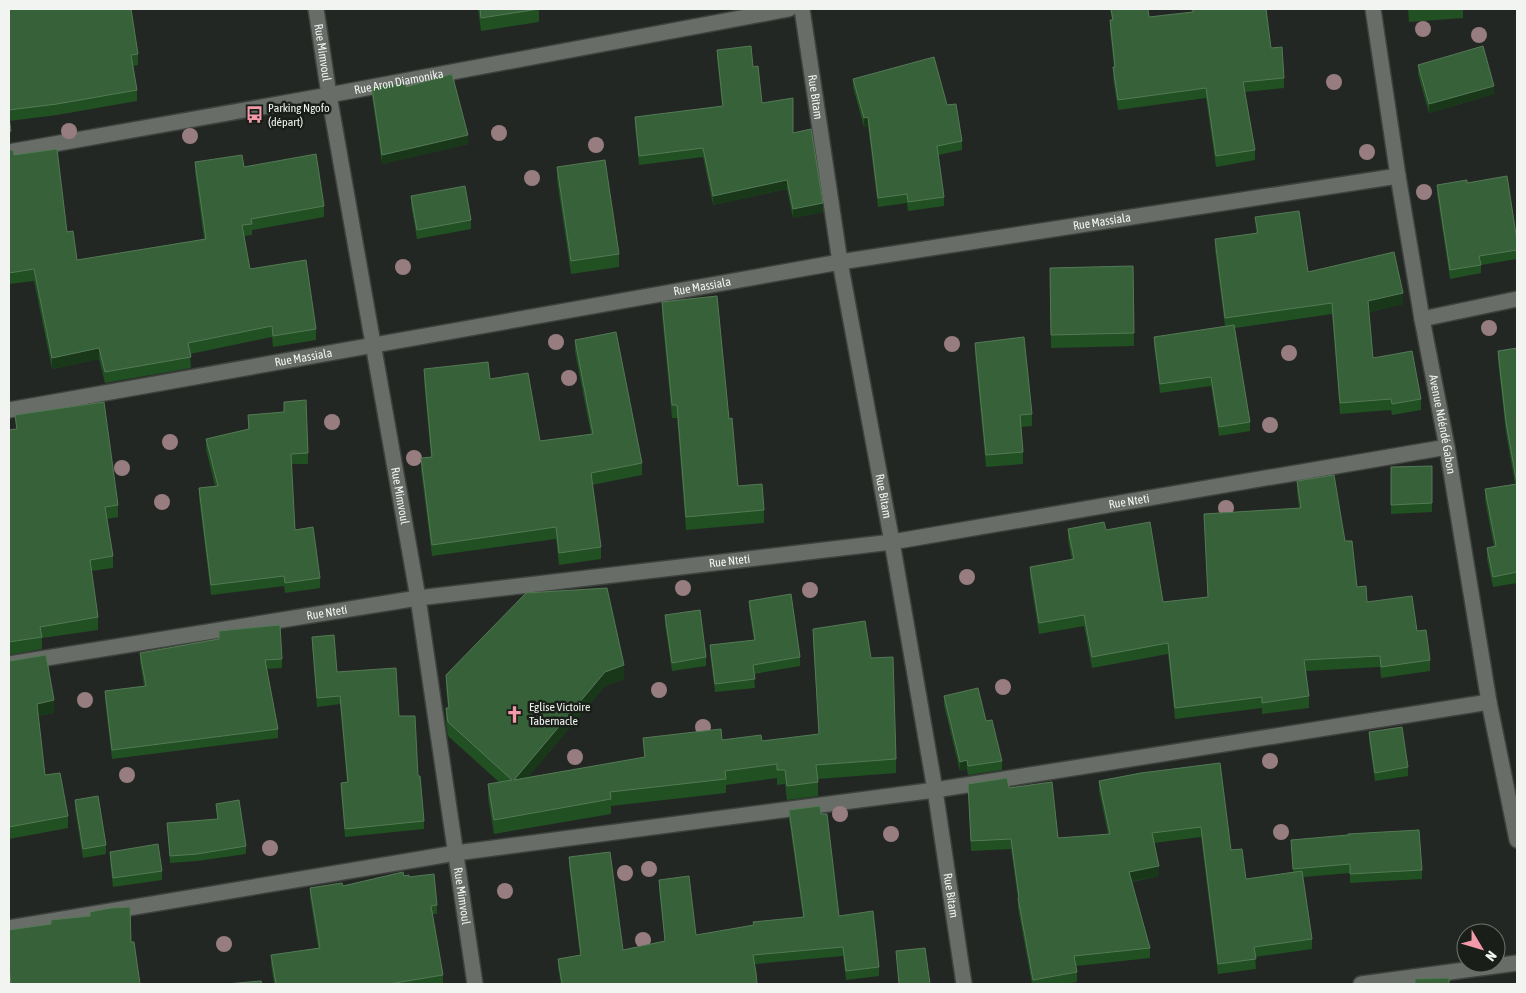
<svg xmlns="http://www.w3.org/2000/svg" width="1526" height="993" viewBox="0 0 1526 993" font-family="'Asap Condensed',sans-serif">
<rect width="100%" height="100%" fill="#232723"/>
<g fill="none" stroke-linecap="round" stroke-linejoin="round">
<defs>
<g id="minor">
<path id="s1" d="M316,9L329,95L418,598L475,984"/>
<path id="s2" d="M802,9L840,262L892,542L935,790L964,984"/>
<path id="s3" d="M1373,9L1398,176L1422,319L1447,447L1489,702L1517,840"/>
<path id="s4" d="M9,152L329,95L789,9"/>
<path d="M1422,319L1517,299"/>
<path id="s5" d="M9,410L840,262L1398,176"/>
<path id="s6" d="M9,664L418,598L892,542L1447,447"/>
<path d="M9,928L456,853L935,790L1489,702"/>
<path d="M1361,984L1517,963"/>
</g>
</defs>
<use href="#minor" stroke="#3e423e" stroke-width="18"/>
<use href="#minor" stroke="#686d68" stroke-width="15"/>
</g>
<g fill="#987d80">
<circle cx="1423" cy="29" r="8"/>
<circle cx="1479" cy="35" r="8"/>
<circle cx="1334" cy="82" r="8"/>
<circle cx="69" cy="131" r="8"/>
<circle cx="499" cy="133" r="8"/>
<circle cx="190" cy="136" r="8"/>
<circle cx="596" cy="145" r="8"/>
<circle cx="1367" cy="152" r="8"/>
<circle cx="532" cy="178" r="8"/>
<circle cx="1424" cy="192" r="8"/>
<circle cx="403" cy="267" r="8"/>
<circle cx="1489" cy="328" r="8"/>
<circle cx="556" cy="342" r="8"/>
<circle cx="952" cy="344" r="8"/>
<circle cx="1289" cy="353" r="8"/>
<circle cx="569" cy="378" r="8"/>
<circle cx="332" cy="422" r="8"/>
<circle cx="1270" cy="425" r="8"/>
<circle cx="170" cy="442" r="8"/>
<circle cx="414" cy="458" r="8"/>
<circle cx="122" cy="468" r="8"/>
<circle cx="162" cy="502" r="8"/>
<circle cx="1226" cy="508" r="8"/>
<circle cx="967" cy="577" r="8"/>
<circle cx="683" cy="588" r="8"/>
<circle cx="810" cy="590" r="8"/>
<circle cx="1003" cy="687" r="8"/>
<circle cx="659" cy="690" r="8"/>
<circle cx="85" cy="700" r="8"/>
<circle cx="703" cy="727" r="8"/>
<circle cx="575" cy="757" r="8"/>
<circle cx="1270" cy="761" r="8"/>
<circle cx="127" cy="775" r="8"/>
<circle cx="840" cy="814" r="8"/>
<circle cx="1281" cy="832" r="8"/>
<circle cx="891" cy="834" r="8"/>
<circle cx="270" cy="848" r="8"/>
<circle cx="649" cy="869" r="8"/>
<circle cx="625" cy="873" r="8"/>
<circle cx="505" cy="891" r="8"/>
<circle cx="643" cy="940" r="8"/>
<circle cx="224" cy="944" r="8"/>
</g>
<g fill="#215023">
<path d="M9,9L138,54V65L133,66L137,90V101L57,115L9,121L11,142L9,143Z"/>
<path d="M478,9H539V22L481,31Z"/>
<path d="M1110,9H1148L1149,17L1192,12L1191,9H1266L1271,48L1284,78V88L1245,92L1255,150V160L1216,167L1206,98L1118,110L1113,78L1114,67L1110,31V20H1112Z"/>
<path d="M1408,9H1463V18L1409,22Z"/>
<path d="M717,50L753,67L762,103L793,133L823,212L793,218L787,189L713,205L703,157L639,165L635,126V117L722,106L717,58Z"/>
<path d="M1418,65L1494,94L1429,113L1418,74Z"/>
<path d="M853,79L947,105L962,141V150L938,155L944,197V206L908,211L907,203L878,207L868,126L864,127L853,87Z"/>
<path d="M372,88L468,144L382,164L372,97Z"/>
<path d="M9,150L14,155L67,232L77,260L204,239L195,173V162L244,167L324,206V217L252,230V235L244,236L250,269L316,329V340L273,347L272,337L190,354L191,368L105,383L99,359L52,369L34,281L9,284Z"/>
<path d="M557,167L619,254V267L571,274L557,180Z"/>
<path d="M1467,183L1517,241V259L1481,265V273L1450,279L1437,194V185Z"/>
<path d="M411,196L471,220V229L417,239L411,205Z"/>
<path d="M1255,217L1308,272L1403,304L1369,312L1373,358L1421,399V410L1392,415L1391,410L1340,414L1332,314L1235,328L1250,422V431L1219,436L1211,386L1160,393L1154,346V337L1225,326L1215,250V239L1256,233Z"/>
<path d="M1133,266L1134,346L1051,348L1050,268Z"/>
<path d="M662,302L729,419L738,486L764,510V523L686,530L677,418H672L662,315Z"/>
<path d="M575,340L642,463V475L592,485L601,547V559L559,565L556,539L432,556L421,470V458L431,457L424,381V369L490,379L540,441L591,434L575,352Z"/>
<path d="M975,343L1032,414V426L1021,427L1023,452V464L986,467L975,355Z"/>
<path d="M1517,348V583L1493,587L1487,559V548L1494,547L1485,500V489L1515,484L1506,433L1498,361V351Z"/>
<path d="M15,415L118,505V517L107,519L113,556V568L91,571L98,617V630L42,638V649L9,655V430L16,429Z"/>
<path d="M248,415L308,453V464H291L295,530L320,578V588L285,593L284,586L211,595L199,498V488L215,486L206,449V439L248,429Z"/>
<path d="M1432,466V512L1391,514V467Z"/>
<path d="M1297,481L1345,541L1357,587L1367,602L1417,631L1430,660V671L1381,678L1380,667L1306,671L1309,696V708L1262,714V708L1175,719L1168,654L1092,668L1084,626L1039,634L1030,578V567L1072,560L1068,540V529L1106,530L1163,602L1208,597L1204,514L1299,508L1297,492Z"/>
<path d="M749,601L800,657V666L754,674L755,688L715,692L710,654V645L754,640L749,610Z"/>
<path d="M665,615L706,657V666L672,671L665,624Z"/>
<path d="M813,629L871,658L896,759V773L818,779V796L787,800L785,784L777,785V778L726,785V793L611,806V814L494,834L488,798V784L499,782L448,736L446,723V708H448L446,689V675L624,679L605,686L528,777L644,758L643,738L762,741L819,734L813,643Z"/>
<path d="M219,631L282,659V668L266,669L278,729V738L112,759L105,700V691L144,686L140,662V653L219,639Z"/>
<path d="M312,637L337,672L399,716L418,776L424,821V829L345,837L341,791V783H347L340,704L317,707L312,645Z"/>
<path d="M9,661L54,713L38,716L45,775L68,816V828L9,839Z"/>
<path d="M944,696L986,721L1002,761V770L968,775L967,769L960,771L944,705Z"/>
<path d="M1369,732L1408,767V776L1375,781L1369,741Z"/>
<path d="M1141,773L1231,850L1246,879L1293,872L1291,840L1422,870V879L1350,883V873L1303,877L1312,939V949L1255,957L1256,969L1218,974L1201,837L1154,843L1159,876L1132,882L1150,948V958L1076,966L1077,972V982L1063,984H1032L1018,908V899L1011,849L971,851L968,784L1009,788L1058,838L1108,834L1099,791V781Z"/>
<path d="M75,800L106,845V854L83,858L75,809Z"/>
<path d="M216,804L246,846V854L197,861L170,863L167,823L217,819Z"/>
<path d="M789,810L821,814L839,916L879,967V976L846,980L843,956L755,964L757,984H561L558,968V959L580,955L569,866V857L623,950L665,941L659,889V880L696,935L803,917L789,819Z"/>
<path d="M110,852L162,871V880L113,887L110,861Z"/>
<path d="M404,876L409,877L437,905V914H432L443,975V983L438,984H274L271,964V955L318,948L310,897V888L343,886Z"/>
<path d="M9,930L131,942L140,984H10L9,978Z"/>
<path d="M896,951L930,984H899Z"/>
</g>
<g fill="#183819">
<path d="M1494,86V94L1429,113V104Z"/>
<path d="M868,117V126L864,127V118Z"/>
<path d="M11,131V142L9,143V132Z"/>
<path d="M468,135V144L382,164V155Z"/>
<path d="M787,180V189L713,205V196Z"/>
<path d="M823,203V212L793,218V209Z"/>
<path d="M1403,293V304L1368,312V301Z"/>
<path d="M99,348V359L52,369V358Z"/>
<path d="M624,665V679L605,686L514,794V780L605,672Z"/>
<path d="M54,700V713L37,716V704Z"/>
<path d="M967,760V769L960,771V762Z"/>
<path d="M1159,866V876L1129,882V872Z"/>
</g>
<g fill="#376239" stroke="#547956">
<path d="M9,9H131L138,54L131,55L137,90L57,104L9,110Z"/>
<path d="M480,9H539L481,18Z"/>
<path d="M1111,9H1148L1149,17L1193,12V9H1266L1271,48L1282,47L1284,78L1243,82L1255,150L1216,156L1206,88L1118,100L1113,67H1115L1110,20H1113Z"/>
<path d="M751,46L753,67L758,66L762,103L793,98V133L811,129L823,203L793,209L787,180L713,196L703,148L639,156L635,117L723,106L717,50Z"/>
<path d="M1483,46L1494,86L1429,104L1418,65Z"/>
<path d="M934,57L947,105L956,104L962,141L937,146L944,197L908,202L907,194L878,198L868,117L864,118L853,79Z"/>
<path d="M452,74L468,135L382,155L372,88L405,83L406,87Z"/>
<path d="M9,117L11,131L9,132Z"/>
<path d="M57,149L67,232L73,231L77,260L206,239L195,162L242,155L244,167L316,154L324,206L251,219L252,224L242,225L250,269L306,260L316,329L273,336L272,326L188,343L191,357L105,372L99,348L52,358L34,269L9,273V150H13L14,155Z"/>
<path d="M605,160L619,254L571,261L557,167Z"/>
<path d="M1507,176L1517,241V250L1479,256L1481,265L1450,270L1437,185L1467,180V183Z"/>
<path d="M465,186L471,220L417,230L411,196Z"/>
<path d="M1299,211L1308,272L1394,252L1403,293L1368,301L1373,358L1412,351L1421,399L1392,404L1391,399L1340,403L1332,303L1225,318L1215,239L1258,233L1255,217Z"/>
<path d="M1133,266L1134,333L1051,335L1050,268Z"/>
<path d="M717,296L729,419L732,418L738,486L762,484L764,510L686,517L677,405H672L662,302Z"/>
<path d="M1234,325L1250,422L1219,427L1211,377L1160,384L1154,337Z"/>
<path d="M616,332L642,463L591,473L601,547L559,553L556,527L432,545L421,458L432,457L424,369L488,362L490,379L528,373L540,441L593,434L575,340Z"/>
<path d="M1024,337L1032,414L1020,415L1023,452L986,455L975,343Z"/>
<path d="M1517,348V572L1493,577L1487,548L1496,546L1485,489L1517,484L1506,422L1498,351Z"/>
<path d="M306,400L308,453L291,454L295,530L313,527L320,578L285,583L284,576L211,585L199,488L218,486L206,439L249,429L248,415L284,412V402Z"/>
<path d="M104,402L118,505L105,507L113,556L90,560L98,617L40,627L42,637L9,642V430L17,429L15,415Z"/>
<path d="M1432,466V503L1391,505V467Z"/>
<path d="M1334,475L1345,541H1352L1357,587L1366,586L1367,602L1412,596L1417,631L1426,630L1430,660L1381,667L1380,656L1304,660L1309,696L1262,703V697L1175,708L1168,643L1092,657L1084,615L1039,623L1030,567L1074,559L1068,529L1104,522L1106,530L1150,522L1163,602L1208,597L1204,514L1301,508L1297,481Z"/>
<path d="M607,588L624,665L605,672L514,780L645,757L643,738L721,729L722,740L761,735L762,741L819,734L813,629L865,621L871,658L893,657L896,759L816,765L818,782L787,786L785,770H777V764L725,771L726,779L610,792L611,799L494,820L488,784L512,780L448,722L446,708H449L446,675L526,593Z"/>
<path d="M791,594L800,657L753,665L755,679L715,684L710,645L755,640L749,601Z"/>
<path d="M700,610L706,657L672,663L665,615Z"/>
<path d="M280,625L282,659L265,660L278,729L112,750L105,691L146,686L140,653L219,639V631Z"/>
<path d="M334,635L337,672L396,668L399,716H415L418,776H420L424,821L345,829L341,783L348,782L340,696L317,698L312,637Z"/>
<path d="M46,655L54,700L37,704L45,775L60,773L68,816L9,827V661H10Z"/>
<path d="M978,688L986,721L992,720L1002,761L968,766L967,760L960,762L944,696Z"/>
<path d="M1402,727L1408,767L1375,773L1369,732Z"/>
<path d="M1220,763L1231,850L1242,849L1246,879L1302,871L1312,939L1254,947L1256,959L1218,964L1201,827L1152,833L1159,866L1129,872L1150,948L1074,956L1077,972L1033,980L1018,898L1019,897L1011,839L971,841L968,784L1007,778L1009,788L1052,782L1058,838L1110,834L1099,781L1141,773Z"/>
<path d="M98,796L106,845L83,849L75,800Z"/>
<path d="M239,800L246,846L197,854L170,856L167,823L218,819L216,804Z"/>
<path d="M820,806L821,814H827L839,916L873,911L879,967L846,971L843,947L753,955L756,973L757,984H562L558,959L581,955L569,857L610,852L623,950L665,941L659,880L689,876L696,935L754,925L753,922L804,917L789,810Z"/>
<path d="M1419,830L1422,870L1350,874V864L1293,869L1291,840L1348,835V834Z"/>
<path d="M158,844L162,871L113,878L110,852Z"/>
<path d="M403,872L404,876L409,875V877L434,874L437,905L431,906L443,975L389,984H276L271,955L320,948L310,888L342,883L343,886Z"/>
<path d="M130,907L131,942H134L140,984H11L9,966V930L51,924V920L90,916V912L111,908Z"/>
<path d="M925,948L930,984H899L896,951Z"/>
<path d="M1449,978V984H1365L1415,983V979Z"/>
<path d="M261,981L262,984H226Z"/>
</g>
<defs>
<symbol id="bus-bare" viewBox="-9 -9 18 18"><path d="M-5-6H5V4H4V6H2V4H-2V6H-4V4H-5ZM-3.5-4V0h7V-4ZM-3.5 1.2v1.5H-2V1.2ZM2 1.2v1.5H3.5V1.2Z" fill="#f39aaa" stroke="#1a1e19" stroke-width="2.5" paint-order="stroke"/></symbol>
<symbol id="church-bare" viewBox="-9 -9 18 18"><path d="M-1.2-6h2.4v3.5h3.3v2.4h-3.3V6h-2.4V-.1h-3.3v-2.4h3.3Z" fill="#f39aaa" stroke="#1a1e19" stroke-width="2.5" paint-order="stroke"/></symbol>
</defs>
<g fill-rule="evenodd">
<use href="#bus-bare" x="242" y="102" width="25" height="25"/>
<use href="#church-bare" x="502" y="702" width="25" height="25"/>
</g>
<g text-anchor="middle" dominant-baseline="central" stroke-width="5" stroke-linejoin="round" paint-order="stroke">
<g font-size="12" fill="#f1f4f1" stroke="#1a1e19">
<text stroke="none"><textPath href="#s1" startOffset="44">Rue Mimvoul</textPath></text>
<text stroke="none"><textPath href="#s4" startOffset="396">Rue Aron Diamonika</textPath></text>
<text stroke="none"><textPath href="#s2" startOffset="89">Rue Bitam</textPath></text>
<text stroke="none"><textPath href="#s5" startOffset="1109">Rue Massiala</textPath></text>
<text stroke="none"><textPath href="#s5" startOffset="704">Rue Massiala</textPath></text>
<text stroke="none"><textPath href="#s5" startOffset="299">Rue Massiala</textPath></text>
<text stroke="none"><textPath href="#s3" startOffset="421">Avenue Ndéndé Gabon</textPath></text>
<text stroke="none"><textPath href="#s1" startOffset="494">Rue Mimvoul</textPath></text>
<text stroke="none"><textPath href="#s2" startOffset="494">Rue Bitam</textPath></text>
<text stroke="none"><textPath href="#s6" startOffset="1132">Rue Nteti</textPath></text>
<text stroke="none"><textPath href="#s6" startOffset="728">Rue Nteti</textPath></text>
<text stroke="none"><textPath href="#s6" startOffset="322">Rue Nteti</textPath></text>
<text stroke="none"><textPath href="#s1" startOffset="899">Rue Mimvoul</textPath></text>
<text stroke="none"><textPath href="#s2" startOffset="899">Rue Bitam</textPath></text>
</g>
<g font-size="12" fill="#f1f4f1" stroke="#1a1e19" text-anchor="start">
<text x="268" y="108">Parking Ngofo<tspan x="268" dy="14">(départ)</tspan></text>
<text x="529" y="707">Eglise Victoire<tspan x="529" dy="14">Tabernacle</tspan></text>
</g>
</g>
<rect width="1526" height="993" fill="none" stroke="#f1f4f1" stroke-width="20"/>
<g transform="translate(1481 948) rotate(128)"><circle r="24" fill="#1a1e19" stroke="#70746f"/>
<path d="M0-4L9 19L0 12L-9 19Z" fill="#f39aaa"/>
<text y="-8" font-size="14" font-weight="bold" text-anchor="middle" fill="#f1f4f1">N</text>
</g>
</svg>
